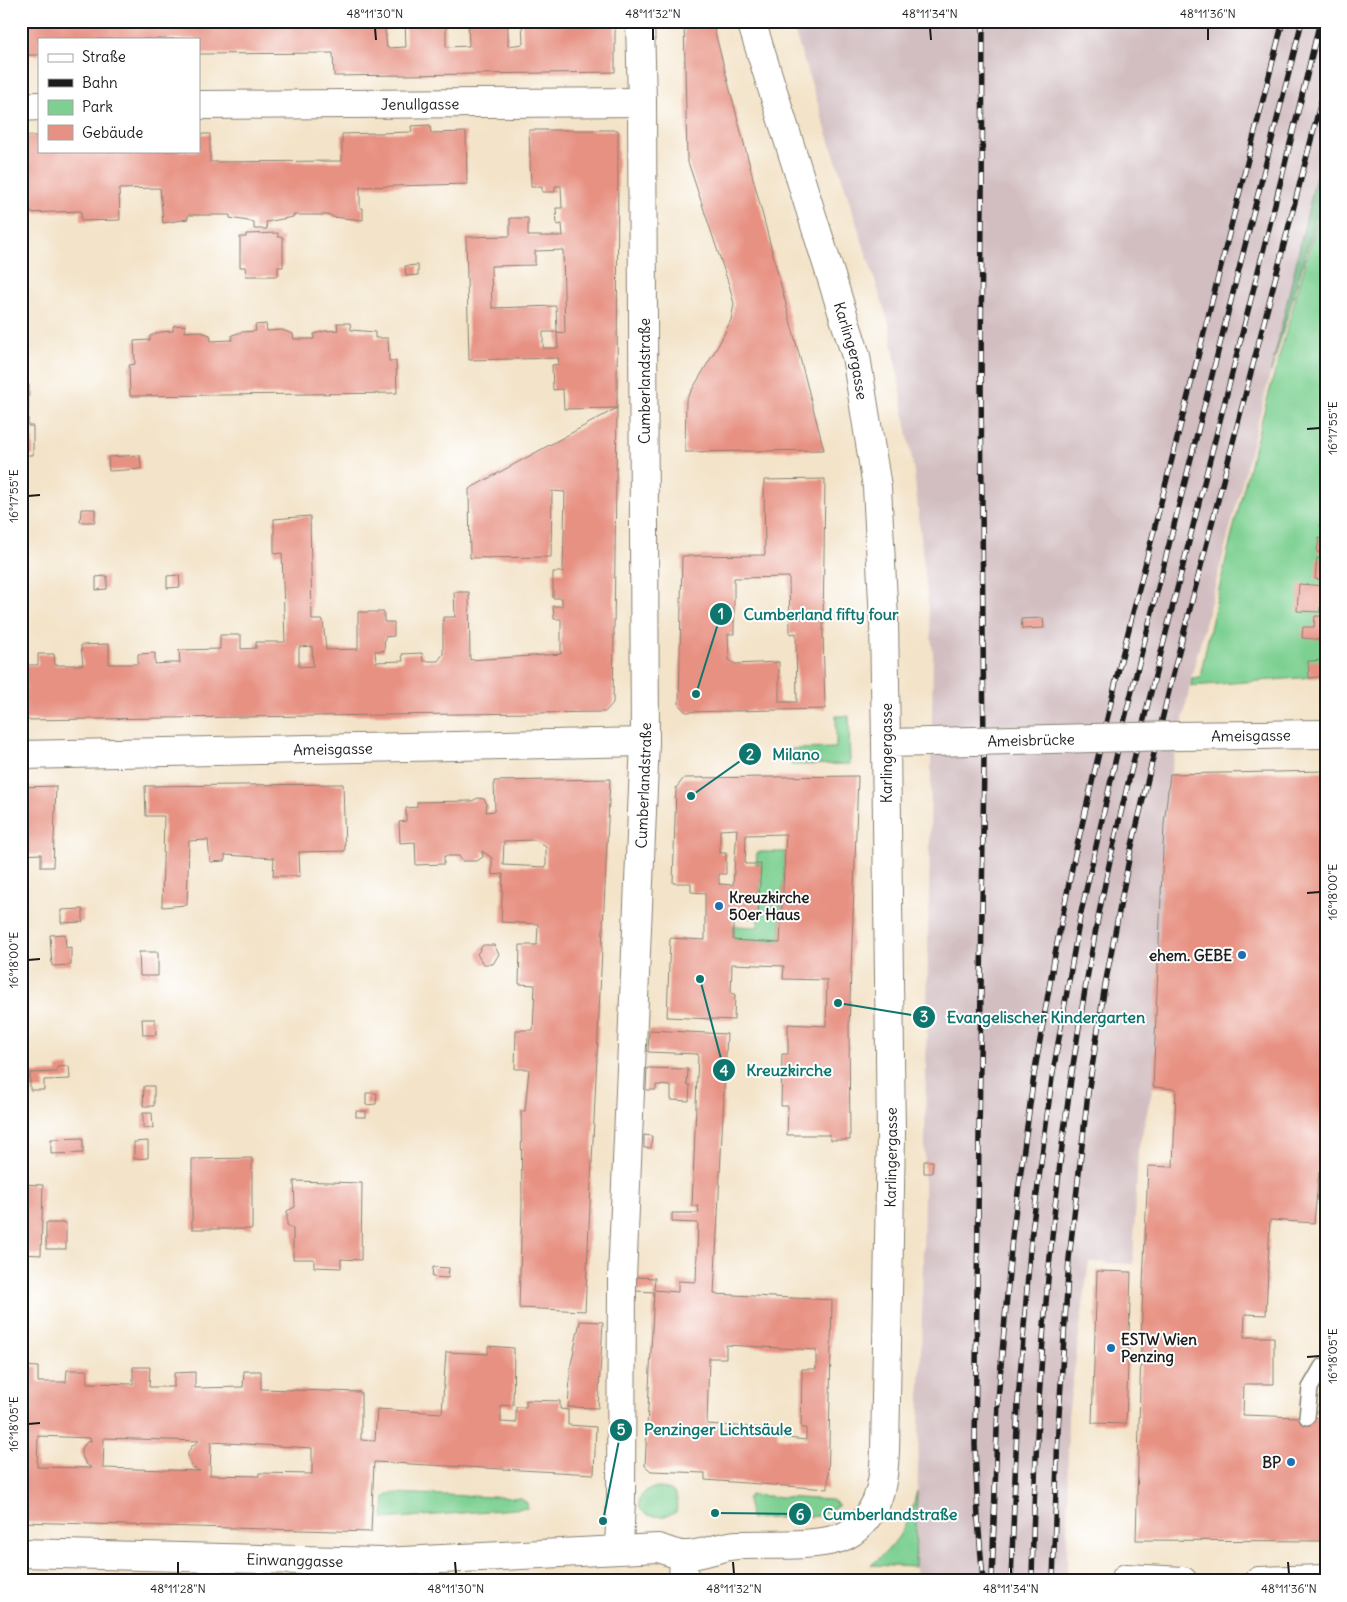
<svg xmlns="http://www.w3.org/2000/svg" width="1347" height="1602" viewBox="0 0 1347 1602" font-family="Delius,sans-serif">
<rect width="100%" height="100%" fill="#fff"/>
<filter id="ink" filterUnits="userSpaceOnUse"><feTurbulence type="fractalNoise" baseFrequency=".02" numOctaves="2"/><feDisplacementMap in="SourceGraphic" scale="10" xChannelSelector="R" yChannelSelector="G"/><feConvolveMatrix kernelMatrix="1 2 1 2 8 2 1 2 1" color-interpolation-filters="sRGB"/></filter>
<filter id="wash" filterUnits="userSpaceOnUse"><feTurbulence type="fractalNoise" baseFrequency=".0096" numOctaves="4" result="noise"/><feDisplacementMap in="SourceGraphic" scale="20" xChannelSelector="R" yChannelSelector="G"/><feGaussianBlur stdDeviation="1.12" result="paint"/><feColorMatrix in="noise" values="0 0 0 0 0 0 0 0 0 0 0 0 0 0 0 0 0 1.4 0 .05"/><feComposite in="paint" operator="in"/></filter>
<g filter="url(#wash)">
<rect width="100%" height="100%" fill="#f3e3c8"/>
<path fill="#d2bec1" d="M791,21H1326V132L1271,372L1192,674L1181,731L1170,774L1164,824L1153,1087L1138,1151L1133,1264L1089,1262L1068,1416L1067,1581H915L922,1312L933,654L914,472L889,324Z"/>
<g fill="#7dd092" stroke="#4c7657">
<path d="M1326,192V676L1191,686L1192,678L1200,677C1233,513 1280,352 1326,192Z"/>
<path d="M836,716H849L850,764L791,765V749L836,748Z"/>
<path d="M757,852H785L780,943L733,940V926L758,927L761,864H756Z"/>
<path d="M653,1488C672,1488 680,1490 676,1512C667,1518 644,1520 639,1506C639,1506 639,1498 639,1498L646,1491Z"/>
<path d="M917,1491L915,1567L871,1565C898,1544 909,1524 917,1491Z"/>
<path d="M391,1493L521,1498L527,1503L528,1508L383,1519L385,1497Z"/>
<path d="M750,1495L831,1500L839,1505L819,1516L751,1519L747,1499Z"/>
</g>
<path fill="#66b27c" stroke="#41674c" d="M1326,132V187L1271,372Z"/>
<g id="blocks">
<g fill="#e79182" fill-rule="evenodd">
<path d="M21,21H391L392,29H385L387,48L406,47L405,21H446V47L469,46L468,21H508V46L523,44L522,21H615V72L334,76L333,53L199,54V39H39V55H21Z"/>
<path d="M684,21H712L824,450L685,452L686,400L718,346L731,320L734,304L730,288L687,159Z"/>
<path d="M430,125L431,133L466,132L467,184L360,187V208H363V220L332,217L331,215H293V217L266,222L267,229H254V222L230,218V215H188V219L163,223L160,188L119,189L120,220L81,221V211L26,213L25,206H21V136H39V151H199V134H210V162L342,161V134L412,132L411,126Z"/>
<path d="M529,130H618L617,408L564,409L563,389L553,390L552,365L559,364L558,358L469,360L466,237L510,236V218H528V236H563L562,224L557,225L556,208H562L561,186H555V192H542V187H531ZM563,250L565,333L557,332L558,348H543V332H557L556,306L492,308L491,266L535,265V251Z"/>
<path d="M278,233V237H283V267H278V276H246L245,267H240V237H246V234Z"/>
<path d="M418,265V275L406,276L405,266Z"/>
<path d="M337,323H350L351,330L375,332V338H388L389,361H396L397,393L130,396L129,365L135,364L134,341L150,340V336L161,332L173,331V326L185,325V332L198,331L210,335L211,341L232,340V335L242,332L256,331L255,325L266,324L267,331L282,330L293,334L294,339H314V334L325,331L338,330Z"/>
<path d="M21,384L29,385L28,426H33V455H21Z"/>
<path d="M617,408L613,703L605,712L21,720V665H38V654H54L55,665H83L81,645L109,644V664H138V654L155,653V664L169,663H180L179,650L220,649V635H241V649L256,648V642H285L282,553L274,554V519L310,516L312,620H323L326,650L358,649V612H384V622H394V636L385,637L384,651H375L376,662L403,661L402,654L422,653L423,661H438L443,654V617H455L454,592H469L470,660L561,654V619H554L553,606H562V598H553V572H563L565,492L552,491L551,557L470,558L469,489ZM312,646L313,666L299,667V647Z"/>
<path d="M140,455L141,469L109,471L108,457Z"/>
<path d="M825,479L823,632L825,709L686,712L679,705L682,556L765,555L764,480ZM789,577L790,634L796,633L797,702H779V662L735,664L729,660L728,634H734V578Z"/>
<path d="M1325,500H1326V527L1320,526Z"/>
<path d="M81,509H95V522H80Z"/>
<path d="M1319,538L1326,539V553L1317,552Z"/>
<path d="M1317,558L1326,559V580L1315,579Z"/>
<path d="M179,575L180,587L167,588V576Z"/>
<path d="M107,576V589L96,590V577Z"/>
<path d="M1299,584L1326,586V607H1320V612L1297,611Z"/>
<path d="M1315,616H1326V640L1302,638L1303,627H1314Z"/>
<path d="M1043,618L1044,628L1022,629L1021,619Z"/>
<path d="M1326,660V676L1309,678L1308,661Z"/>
<path d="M1326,771V1173L1319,1172L1314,1223L1270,1220L1266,1315L1245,1314L1244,1337H1274V1384H1244L1243,1415L1326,1418V1541L1136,1540L1142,1310L1148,1166L1173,1167L1176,1089L1153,1087L1164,824L1170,774Z"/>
<path d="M858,776L849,1027L850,1140H831L830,1135H787L788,1106H781L782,1054H788V1024L826,1026L827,980L783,979L784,966L732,964L731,993L735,994L734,1020L667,1017L670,938L705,940V893L691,892V883H673L676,788L684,778ZM737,829L733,885L719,884V874H726V853H720V830ZM786,834L780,943L733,940V918L758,919L761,864H745L746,835Z"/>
<path d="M610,779L585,1311L519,1308L522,1205L521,1111H525L529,1069H515L516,1030H533L535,985L519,984L520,945H537L538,924L501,922L503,874L492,875V858L482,851L483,857L477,861H462L459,856H444V864L416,865L415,842L400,843L399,822L406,821V808L417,807V802L472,801L478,798L484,799L487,804L486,812L495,811L494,781ZM535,840L546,847V867L503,865L504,841Z"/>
<path d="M343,784L345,851L299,852L300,876H273L274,858L225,855V861L210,862L208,840L189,841L187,905L162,907L164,816H146L145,786Z"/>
<path d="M56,786L53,867H41V854L21,855V787Z"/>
<path d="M83,909V922L61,923V910Z"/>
<path d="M65,934L66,948L71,947V965L52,966L50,935Z"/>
<path d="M483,945H494L499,954L493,964H483L477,954Z"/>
<path d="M139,952H158V976H140Z"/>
<path d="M142,1019H155L156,1035H143Z"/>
<path d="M649,1030L727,1034L714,1294L832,1300L828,1489L705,1480V1473L651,1471L645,1466L654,1292L636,1291V1277L655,1278L654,1290L678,1292V1281L696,1282L698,1223L672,1222V1213H699L698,1206H692L698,1054L648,1052ZM726,1345L816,1350V1369H802L801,1428H806V1440L778,1437L777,1429L707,1424L709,1358H726Z"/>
<path d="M69,1066L70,1079L44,1080V1090H30V1073L57,1072V1067Z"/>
<path d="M647,1068L688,1069L687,1085H690L689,1101L671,1100V1086L656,1085V1090H646Z"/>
<path d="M144,1086H154V1106H143Z"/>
<path d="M366,1093H377L376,1104L366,1105Z"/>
<rect x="356" y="1111" width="10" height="6"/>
<path d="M143,1113H152L153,1128H143Z"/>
<path d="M644,1135L652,1136L651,1148H644Z"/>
<path d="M83,1138V1153L51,1154V1139Z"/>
<path d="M148,1141V1158L134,1159V1142Z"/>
<path d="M252,1158V1229H192V1159Z"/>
<path d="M924,1161H933L932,1173H924Z"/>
<path d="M294,1181L362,1183L361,1260L341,1259V1268L314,1267V1259H293V1229L287,1225V1211L295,1207Z"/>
<path d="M21,1184L43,1185L41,1255L21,1254Z"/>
<rect x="46" y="1223" width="20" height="26"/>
<path d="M433,1267L449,1268L448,1278L432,1277Z"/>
<path d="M1097,1271L1131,1272L1126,1424L1092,1423Z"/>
<path d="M580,1321L603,1322L598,1408L568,1407L571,1364Z"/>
<path d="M488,1346L514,1348L513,1406L501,1405V1422L516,1423V1407H526V1400L560,1401V1409L568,1410V1425L596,1427L594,1474L374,1462L371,1532L21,1522V1366L38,1367V1382H66L67,1370H87V1383L133,1384V1367H150L149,1387H174V1373L195,1372V1388L243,1387L244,1371H261V1389L361,1392V1440L375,1441L377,1409L442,1413L446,1352L488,1354ZM38,1436L90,1438L91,1441L87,1442L81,1449V1454L86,1464L92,1468L37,1467ZM104,1438L199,1441L192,1446L188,1452V1458L192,1467L200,1471L103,1468ZM211,1442L312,1448V1474L259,1473V1476L210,1475Z"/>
<path d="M21,1577L92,1579H102V1581H21Z"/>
</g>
</g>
</g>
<g filter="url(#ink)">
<use href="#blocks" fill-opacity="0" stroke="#888072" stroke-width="1"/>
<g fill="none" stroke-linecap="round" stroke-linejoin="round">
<defs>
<path id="service" d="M1307,1417L1310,1388L1322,1367L1326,1366"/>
<g id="minor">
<path id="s1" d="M199,105L642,102"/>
<path d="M21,107L39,106"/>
<path id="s2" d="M21,755L645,742"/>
<path id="s3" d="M619,1549L621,1499L622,1278L645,742L642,102L640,21"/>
<path d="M1126,1578L1183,1581"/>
<path d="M683,1581L684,1555"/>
<path d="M1259,1581L1326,1579"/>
</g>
<g id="tertiary">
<path id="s4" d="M751,21L856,356L877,487L884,620L886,743"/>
</g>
<g id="secondary">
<path id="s5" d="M1176,736L1326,734"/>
<path id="s6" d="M21,1553L383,1562L658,1548C666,1550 676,1555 684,1555C702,1556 719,1546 737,1545C766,1544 814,1547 840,1538C857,1532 870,1516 877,1500C883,1484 884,1468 885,1451L891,1134L886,743L931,742"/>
</g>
</defs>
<use href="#service" stroke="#888072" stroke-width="18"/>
<use href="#minor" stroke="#888072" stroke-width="30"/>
<use href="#tertiary" stroke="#888072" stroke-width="30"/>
<use href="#secondary" stroke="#888072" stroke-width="30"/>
<use href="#service" stroke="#fff" stroke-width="15"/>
<use href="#minor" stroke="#fff" stroke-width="28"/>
<use href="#tertiary" stroke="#fff" stroke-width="28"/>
<use href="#secondary" stroke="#fff" stroke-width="28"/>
<defs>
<g id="rail">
<path d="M983,21L981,380L984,757L975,1445L978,1519L983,1581"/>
<path d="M992,1581L998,1400L1012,1237L1034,1075L1055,954L1073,863L1120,664L1283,21"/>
<path d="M1011,1581L1018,1401L1031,1239L1052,1078L1080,917L1125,718L1302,21"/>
<path d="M1032,1581C1036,1368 1054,1155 1093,945C1111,845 1137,747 1162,649C1214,440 1270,231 1320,21"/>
<path d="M1053,1581L1058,1430L1069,1259L1088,1093L1105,985L1130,854L1172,678L1326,82"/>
</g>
</defs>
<use href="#rail" stroke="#1c1c1c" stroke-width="5.5"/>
<use href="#rail" stroke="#fff" stroke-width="4" stroke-dasharray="11" stroke-linecap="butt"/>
<defs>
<g id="secondary-bridge">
<path id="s7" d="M931,742L1176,736"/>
</g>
</defs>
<use href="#secondary-bridge" stroke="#888072" stroke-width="30" stroke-linecap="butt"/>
<use href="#secondary-bridge" stroke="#fff" stroke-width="28"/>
</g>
</g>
<path fill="none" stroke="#1c1c1c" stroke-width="2" d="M375,28L376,40M653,28V40M930,28L931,40M1208,28V40M1307,429L1320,428M28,496L40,495M1307,893L1320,892M28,960L40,959M1307,1357L1320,1356M28,1424L40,1423M178,1562V1574M455,1562L456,1574M733,1562L734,1574M1011,1562V1574M1288,1562L1289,1574"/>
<g fill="#1f6fb2" stroke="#fff" stroke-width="2">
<circle cx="719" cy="906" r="5"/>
<circle cx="1242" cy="955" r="5"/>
<circle cx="1111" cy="1348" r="5"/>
<circle cx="1291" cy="1462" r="5"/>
</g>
<g text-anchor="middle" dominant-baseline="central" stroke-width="4" stroke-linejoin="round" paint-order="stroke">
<g font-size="15" fill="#1c1c1c" stroke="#fff">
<text stroke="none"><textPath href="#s1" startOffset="221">Jenullgasse</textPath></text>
<text stroke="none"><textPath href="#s4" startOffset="345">Karlingergasse</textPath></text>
<text transform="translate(644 381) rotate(-90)">Cumberlandstraße</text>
<text stroke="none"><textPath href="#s5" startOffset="75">Ameisgasse</textPath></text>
<text stroke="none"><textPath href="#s7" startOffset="100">Ameisbrücke</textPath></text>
<text stroke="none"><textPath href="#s2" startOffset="312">Ameisgasse</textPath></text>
<text transform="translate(886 753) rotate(-90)">Karlingergasse</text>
<text stroke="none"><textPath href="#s3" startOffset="764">Cumberlandstraße</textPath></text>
<text stroke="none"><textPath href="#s6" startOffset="1220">Karlingergasse</textPath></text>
<text stroke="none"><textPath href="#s6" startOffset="274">Einwanggasse</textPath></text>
</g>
<g font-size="15" font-weight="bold" fill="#1c1c1c" stroke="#fff" text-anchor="start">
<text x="729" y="897">Kreuzkirche<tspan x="729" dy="17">50er Haus</tspan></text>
<text x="1232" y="955" text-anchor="end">ehem. GEBE</text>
<text x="1121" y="1339">ESTW Wien<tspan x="1121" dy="17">Penzing</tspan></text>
<text x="1281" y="1462" text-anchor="end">BP</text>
</g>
</g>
<path fill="none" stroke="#0f766e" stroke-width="2" d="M696 694L721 614M691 796L750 754M838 1003L924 1017M700 979L724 1070M603 1521L621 1430M715 1513L800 1514"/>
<g fill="#0f766e" stroke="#fff" stroke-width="2">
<circle cx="696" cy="694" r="5"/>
<circle cx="691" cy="796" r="5"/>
<circle cx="838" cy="1003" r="5"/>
<circle cx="700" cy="979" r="5"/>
<circle cx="603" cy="1521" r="5"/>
<circle cx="715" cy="1513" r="5"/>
<circle cx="721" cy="614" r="12"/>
<circle cx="750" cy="754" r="12"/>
<circle cx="924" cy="1017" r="12"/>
<circle cx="724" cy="1070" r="12"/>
<circle cx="621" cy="1430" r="12"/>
<circle cx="800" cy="1514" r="12"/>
</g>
<g font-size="15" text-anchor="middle" font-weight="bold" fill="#fff">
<text x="721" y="619">1</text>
<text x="750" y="760">2</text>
<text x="924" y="1022">3</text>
<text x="724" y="1076">4</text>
<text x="621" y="1435">5</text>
<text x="800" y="1520">6</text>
</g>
<g font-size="16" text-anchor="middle" font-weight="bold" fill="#0f766e" stroke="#fff" stroke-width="4" stroke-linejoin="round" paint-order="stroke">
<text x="821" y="620">Cumberland fifty four</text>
<text x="796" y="760">Milano</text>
<text x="1046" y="1023">Evangelischer Kindergarten</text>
<text x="789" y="1076">Kreuzkirche</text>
<text x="718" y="1435">Penzinger Lichtsäule</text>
<text x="890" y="1520">Cumberlandstraße</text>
</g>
<rect width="1347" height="1602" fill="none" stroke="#fff" stroke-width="55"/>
<rect x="38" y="38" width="162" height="115" fill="#ffffff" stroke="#a4a4a4"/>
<rect x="48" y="54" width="25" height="8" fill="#ffffff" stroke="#a4a4a4"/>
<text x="82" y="62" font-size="15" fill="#1c1c1c">Straße</text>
<rect x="48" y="79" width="25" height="8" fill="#1c1c1c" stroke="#a4a4a4"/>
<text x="82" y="88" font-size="15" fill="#1c1c1c">Bahn</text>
<rect x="48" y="100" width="25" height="15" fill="#7dd092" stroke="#a4a4a4"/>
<text x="82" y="112" font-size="15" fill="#1c1c1c">Park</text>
<rect x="48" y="125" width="25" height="15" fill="#e79182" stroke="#a4a4a4"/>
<text x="82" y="138" font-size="15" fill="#1c1c1c">Gebäude</text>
<rect x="28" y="28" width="1292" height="1546" fill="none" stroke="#1c1c1c" stroke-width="2"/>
<g font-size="12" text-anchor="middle" fill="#1c1c1c">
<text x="375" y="18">48°11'30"N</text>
<text x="653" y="18">48°11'32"N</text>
<text x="930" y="18">48°11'34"N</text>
<text x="1208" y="18">48°11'36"N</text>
<text transform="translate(1333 428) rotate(-90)" y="4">16°17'55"E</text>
<text transform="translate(14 496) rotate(-90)" y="4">16°17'55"E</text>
<text transform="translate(1333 892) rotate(-90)" y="4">16°18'00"E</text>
<text transform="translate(14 960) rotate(-90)" y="4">16°18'00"E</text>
<text transform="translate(1333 1356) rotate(-90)" y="4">16°18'05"E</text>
<text transform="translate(14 1424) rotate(-90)" y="4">16°18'05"E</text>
<text x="178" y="1593">48°11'28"N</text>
<text x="456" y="1593">48°11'30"N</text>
<text x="734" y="1593">48°11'32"N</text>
<text x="1011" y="1593">48°11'34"N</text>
<text x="1289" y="1593">48°11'36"N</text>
</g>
</svg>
